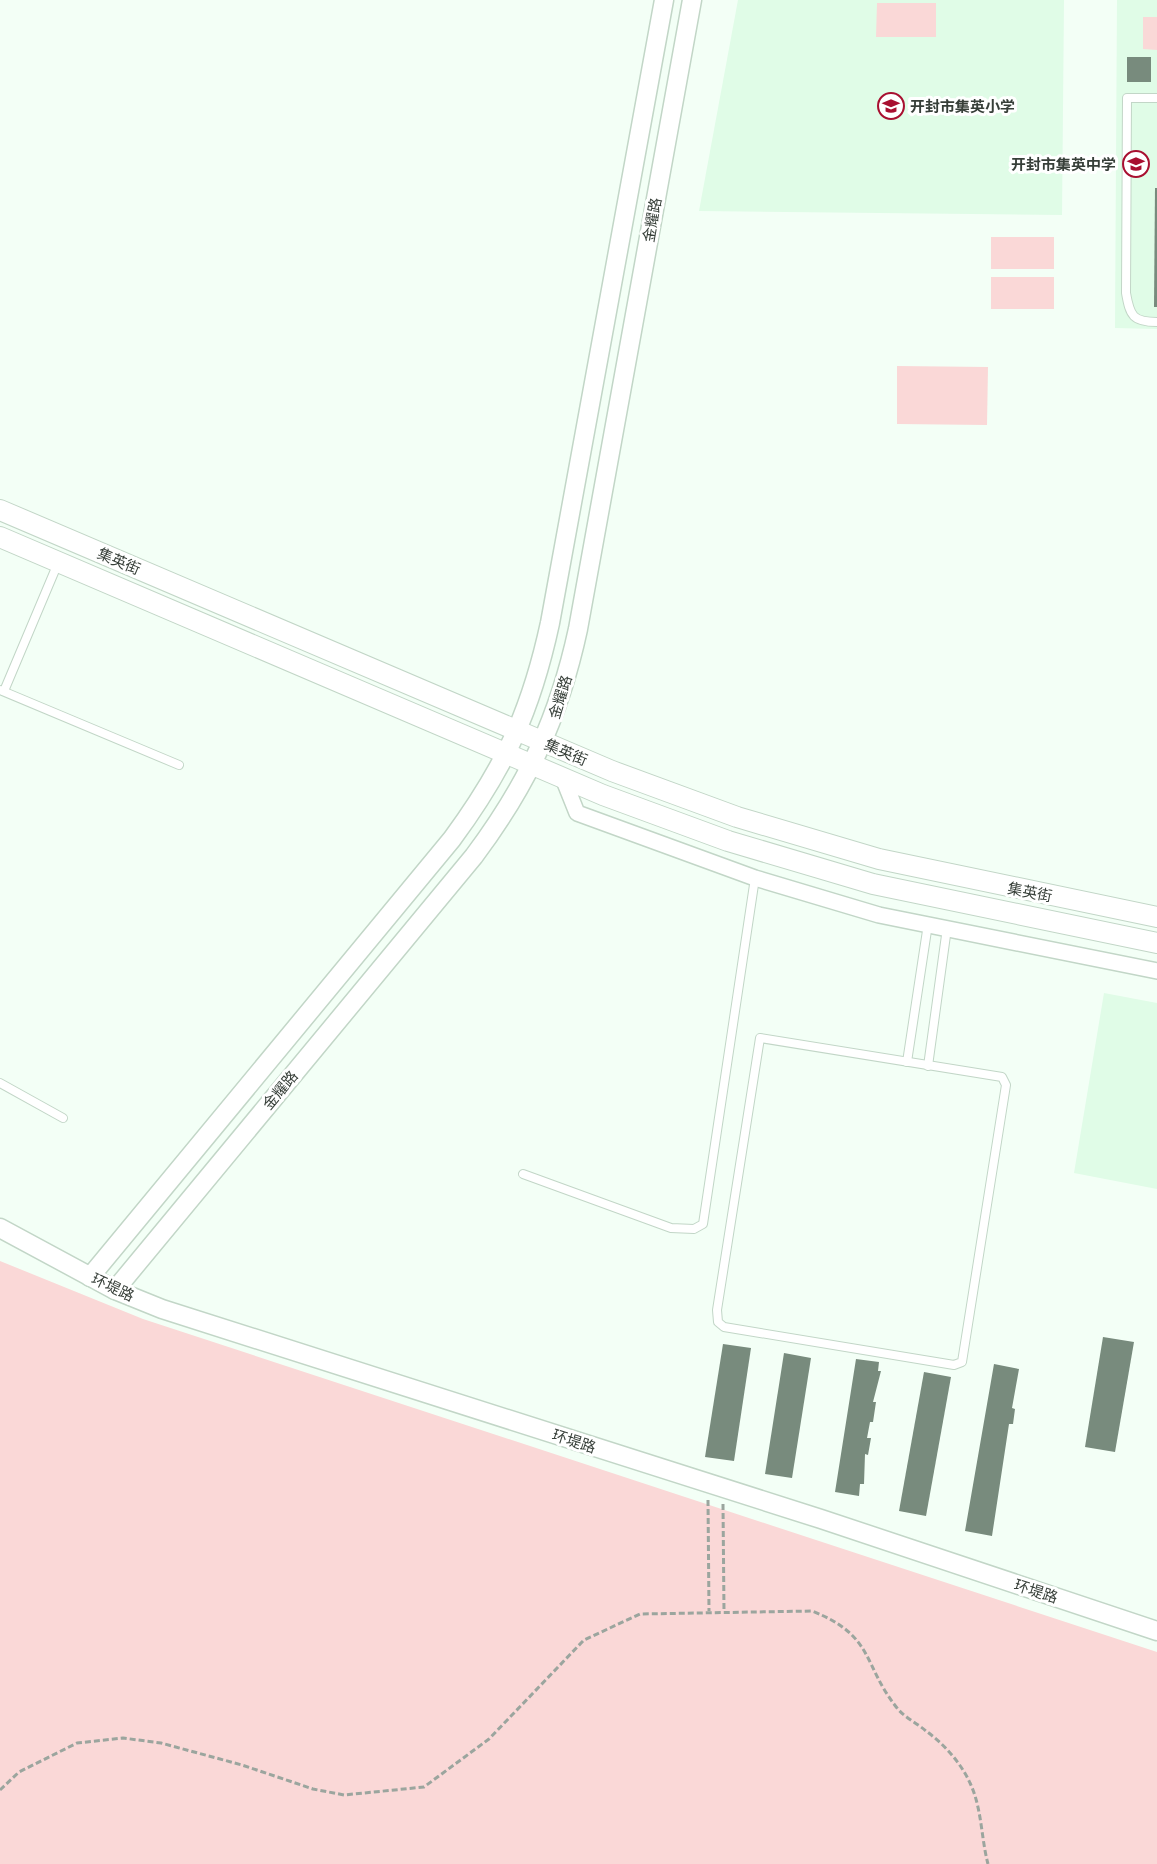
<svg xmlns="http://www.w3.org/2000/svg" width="1157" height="1864" viewBox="0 0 1157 1864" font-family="Poppins,'Noto Sans SC',sans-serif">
<rect width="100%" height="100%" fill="#f3fff6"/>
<g fill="#e0fce7">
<path d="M738,0H1064L1062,215L699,211Z"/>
<path d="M1117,0H1157V329L1115,328Z"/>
<path d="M1104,993L1157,1003V1189L1074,1173Z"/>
</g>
<g fill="#fad8d7">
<path d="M877,3H936V37H876Z"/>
<path d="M1143,17H1157V50L1143,49Z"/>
<rect x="991" y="237" width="63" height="32"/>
<rect x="991" y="277" width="63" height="32"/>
<path d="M897,366L988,367L987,425L897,424Z"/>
<path d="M0,1261L143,1319L1157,1652V1864H0Z"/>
</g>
<g fill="#788b7d">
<rect x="1127" y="57" width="24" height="25"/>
<path d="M1155,188H1157V307H1154Z"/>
<path d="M1103,1337L1134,1342L1115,1452L1085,1447Z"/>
<path d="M723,1344L751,1348L734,1461L705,1457Z"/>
<path d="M784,1353L811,1358L792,1478L765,1474Z"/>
<path d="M856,1359L879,1362L878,1371H881L873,1402H876L873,1422H870L867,1438H871L868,1455L865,1454L864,1484H860L859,1496L835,1492Z"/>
<path d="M994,1364L1019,1369L1012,1408L1015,1409L1013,1424H1009L992,1536L965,1531Z"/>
<path d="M924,1372L951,1377L926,1516L899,1511Z"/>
</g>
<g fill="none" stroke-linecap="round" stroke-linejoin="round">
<defs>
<g id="service">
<path d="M1157,98H1127L1126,293C1130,316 1133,322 1157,322"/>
<path d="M0,690L179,765"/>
<path d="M4,691L58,563"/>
<path d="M760,1038L1002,1077L1006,1085L962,1362L954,1365L724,1327L718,1322L717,1310Z"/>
<path d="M907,1062L928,924"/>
<path d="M928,1066L947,928"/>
<path d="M0,1083L63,1118"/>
<path d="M523,1174L671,1228L694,1229L703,1224L755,878"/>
</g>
<path id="minor" d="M563,778L577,813L755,878L879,915L1157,971"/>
<g id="tertiary">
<path d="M0,1228L115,1290L162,1309L821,1519L1157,1631"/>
<path d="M90,1277L452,839C505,767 531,711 550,623L664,0"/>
<path d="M115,1290L474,856C528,784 559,717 578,629L692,0"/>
</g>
<g id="secondary">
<path d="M0,510L612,771L737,817L879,859L1157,917"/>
<path d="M0,537L603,795L728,841L873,884L1157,943"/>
</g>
</defs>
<use href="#service" stroke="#c2d6c7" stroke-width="10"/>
<use href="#minor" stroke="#c2d6c7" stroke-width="18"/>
<use href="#tertiary" stroke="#c2d6c7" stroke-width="21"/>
<use href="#secondary" stroke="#c2d6c7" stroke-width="22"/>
<g stroke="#9ba59e" stroke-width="3" stroke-dasharray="6 3" stroke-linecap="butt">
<path d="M708,1500L709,1611"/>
<path d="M723,1504L724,1611"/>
<path d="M0,1790L19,1772L77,1743L123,1738L161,1743L242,1765L313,1789L344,1795L424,1787L489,1739L584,1640L640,1614L812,1611C875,1636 862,1664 897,1708C905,1718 917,1723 926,1731C944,1744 961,1763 970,1783C982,1808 981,1838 988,1864"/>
</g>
<use href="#service" stroke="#fff" stroke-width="8"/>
<use href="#minor" stroke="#fff" stroke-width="15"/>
<use href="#tertiary" stroke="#fff" stroke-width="18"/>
<use href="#secondary" stroke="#fff" stroke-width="20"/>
</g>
<defs>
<symbol id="school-ring" viewBox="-11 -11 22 22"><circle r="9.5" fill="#fff" stroke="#a80f30" stroke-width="1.5"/><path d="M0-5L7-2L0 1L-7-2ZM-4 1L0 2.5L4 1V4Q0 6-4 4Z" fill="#a80f30"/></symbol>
</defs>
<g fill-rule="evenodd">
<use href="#school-ring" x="876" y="91" width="30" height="30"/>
<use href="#school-ring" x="1121" y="149" width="30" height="30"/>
</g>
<g text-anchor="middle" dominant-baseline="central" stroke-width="6" stroke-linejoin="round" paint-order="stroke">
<g font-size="15" font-weight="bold" fill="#373f39" stroke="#fff" text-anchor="start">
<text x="910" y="106">开封市集英小学</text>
<text x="1116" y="164" text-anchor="end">开封市集英中学</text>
</g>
<g font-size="15" fill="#373f39" stroke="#fff">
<text transform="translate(652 220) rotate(-80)">金耀路</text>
<text transform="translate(119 561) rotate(23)">集英街</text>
<text transform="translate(560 697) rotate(-73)">金耀路</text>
<text transform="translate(566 752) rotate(23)">集英街</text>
<text transform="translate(1030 892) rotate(11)">集英街</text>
<text transform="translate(280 1090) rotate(-50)">金耀路</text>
<text transform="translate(113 1287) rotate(25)">环堤路</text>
<text transform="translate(574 1441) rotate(18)">环堤路</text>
<text transform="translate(1036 1591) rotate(18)">环堤路</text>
</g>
</g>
</svg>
